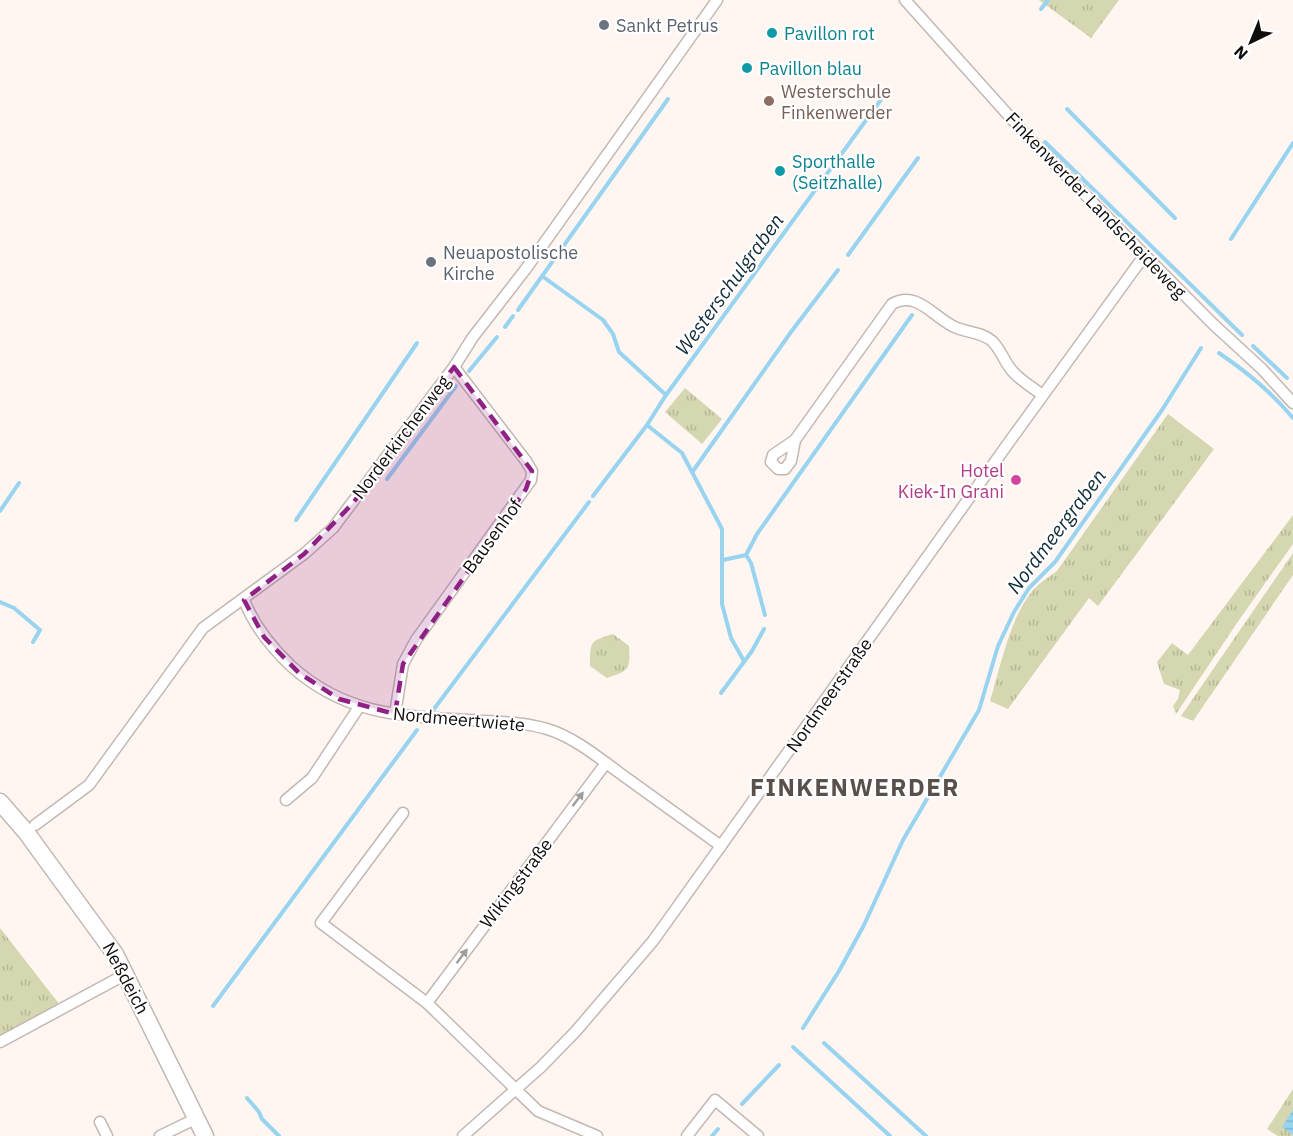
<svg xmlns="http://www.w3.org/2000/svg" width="1293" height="1136" viewBox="0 0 1293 1136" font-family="'IBM Plex Sans',sans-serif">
<defs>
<pattern id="grass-tufts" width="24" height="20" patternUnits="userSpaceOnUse" patternTransform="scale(1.5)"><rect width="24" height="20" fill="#d4d7b0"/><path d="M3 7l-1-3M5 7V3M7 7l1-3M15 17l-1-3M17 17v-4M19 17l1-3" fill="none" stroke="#b5b796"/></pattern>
<pattern id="water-rules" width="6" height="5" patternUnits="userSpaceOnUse" patternTransform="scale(1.5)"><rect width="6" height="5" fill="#98d4f0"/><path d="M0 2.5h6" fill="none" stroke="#82b5cc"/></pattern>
</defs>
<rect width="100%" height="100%" fill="#fff5f1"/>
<g fill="url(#grass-tufts)">
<path d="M1039,0H1119L1091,38Z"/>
<path d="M685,388L722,419L702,444L665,412Z"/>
<path d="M1168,414L1214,449L1098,606L1089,598L1008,709L990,701C1001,666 1010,615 1035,588C1041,582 1050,576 1057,571Z"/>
<path d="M1293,515V544L1239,620L1176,714L1173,706L1178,699L1180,690L1164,684L1157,662L1172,643L1188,655Z"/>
<path d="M1293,553V575L1193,721L1181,716Z"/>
<path d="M613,634L629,646C630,670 630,670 607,678L590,666C590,641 590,641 613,634Z"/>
<path d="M0,928L60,1005L0,1037Z"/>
<path d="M1293,1089V1136H1278L1267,1129Z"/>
</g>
<path fill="url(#water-rules)" d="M1293,1110V1135L1282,1127Z"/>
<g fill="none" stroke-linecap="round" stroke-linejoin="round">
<g stroke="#98d4f0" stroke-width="4">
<path d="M1041,9L1048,0"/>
<path d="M1067,109L1175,218"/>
<path d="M1045,142L1242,335"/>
<path d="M1231,239L1293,143"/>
<path d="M848,255L918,158"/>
<path d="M542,276L603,320L613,334L619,352L666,395"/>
<path d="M518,310L668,99"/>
<path d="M505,327L513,316"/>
<path d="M1253,346L1287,378"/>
<path d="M1219,353C1248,373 1270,391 1293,418"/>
<path d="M469,371L497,337"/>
<path d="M647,425L682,453L722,529V604L731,638L744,661"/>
<path d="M693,471L791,332L838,270"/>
<path d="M387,479L456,386"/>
<path d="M593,496L647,425L666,395L888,90"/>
<path d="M0,511L19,483"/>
<path d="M296,520L417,343"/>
<path d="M746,555L757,534L912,315"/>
<path d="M723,560L746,555L751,563L765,615"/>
<path d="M0,602L14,608L40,630L33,642"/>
<path d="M721,693L752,651L764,629"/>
<path d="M434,709L589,502"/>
<path d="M213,1006L417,730"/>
<path d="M803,1028L839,971L864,925L903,840L979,710L998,646L1014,612L1029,588L1055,562L1162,410L1201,348"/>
<path d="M824,1043L926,1136"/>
<path d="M793,1047L890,1136"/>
<path d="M247,1098L259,1112L262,1119L279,1136"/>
<path d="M742,1104L779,1065"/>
<path d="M712,1136L718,1129"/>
</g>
<defs>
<g id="street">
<path d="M905,0L1027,136L1213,324L1262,369L1293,403"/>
<path d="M795,440L791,461L785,469H778L771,462L773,455L795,440L892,304C918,289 935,320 957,328C970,333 981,332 992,341C1001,350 1003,359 1010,368C1017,379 1033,387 1042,395"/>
<path d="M244,600C254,626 271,647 291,666C350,719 410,716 484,721C505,722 527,723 547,729C574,737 599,758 621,774C654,798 688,822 721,846"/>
<path d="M395,714L403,664L416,640L531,480L532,471L526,461L454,367"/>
<path d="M286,800L312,778L359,707"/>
<path d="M403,813L321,923L427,1003L538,1111L597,1136"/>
<path d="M35,825L89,785L203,628L304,554L333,528L454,367L473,337L525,270L717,0"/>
<path d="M427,1003L606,763"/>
<path d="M0,1042L126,974"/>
<path d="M100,1122L107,1136"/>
<path d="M160,1136L195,1119"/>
<path d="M463,1136L541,1067L576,1031L653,941L1012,438L1144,256"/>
<path d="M687,1136L715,1100L758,1136"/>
</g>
<path id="secondary" d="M0,802L26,832L115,954L205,1136"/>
</defs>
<use href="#street" stroke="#c3b8b3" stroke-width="13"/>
<use href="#secondary" stroke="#c3b8b3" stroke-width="19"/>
<use href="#street" stroke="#fff" stroke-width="10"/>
<use href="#secondary" stroke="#fff" stroke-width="16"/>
</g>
<defs><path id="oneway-solid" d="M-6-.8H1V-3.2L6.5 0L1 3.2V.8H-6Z" transform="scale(1.5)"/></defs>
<g fill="#a09e9d">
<use href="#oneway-solid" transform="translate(578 799) rotate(-53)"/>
<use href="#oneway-solid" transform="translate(462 956) rotate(-53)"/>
</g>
<path fill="#8f2184" fill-opacity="0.2" stroke="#8f2184" stroke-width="4.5" stroke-dasharray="12 8" stroke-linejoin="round" d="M454,367L532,471L526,489L403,664L395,714L339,699L299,673L264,637L244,600L304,554L353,503Z"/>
<g fill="#6b7280" stroke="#fff" stroke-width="2">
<circle cx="604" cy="25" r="6"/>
<circle cx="431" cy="262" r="6"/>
</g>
<g fill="#0f9aa8" stroke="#fff" stroke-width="2">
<circle cx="772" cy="33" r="6"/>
<circle cx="747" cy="68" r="6"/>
<circle cx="780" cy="171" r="6"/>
</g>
<circle fill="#8d6e63" stroke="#fff" stroke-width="2" cx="769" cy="101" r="6"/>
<circle fill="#d1479c" stroke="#fff" stroke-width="2" cx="1016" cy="480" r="6"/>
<g text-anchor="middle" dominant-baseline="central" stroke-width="4.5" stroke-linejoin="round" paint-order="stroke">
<g font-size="18" fill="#5b616d" stroke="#fff" text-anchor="start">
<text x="616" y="25">Sankt Petrus</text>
<text x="443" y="252">Neuapostolische<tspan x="443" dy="21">Kirche</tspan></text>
</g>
<g font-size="18" fill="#0d838f" stroke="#fff" text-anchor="start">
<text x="784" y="33">Pavillon rot</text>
<text x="759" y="68">Pavillon blau</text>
<text x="792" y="161">Sporthalle<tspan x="792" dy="21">(Seitzhalle)</tspan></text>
</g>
<g font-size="18" fill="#785e54" stroke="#fff" text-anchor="start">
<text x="781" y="91">Westerschule<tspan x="781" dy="21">Finkenwerder</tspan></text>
</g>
<g font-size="18" fill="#110d0b" stroke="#fff">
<text transform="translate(1096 205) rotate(46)">Finkenwerder Landscheideweg</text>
<text transform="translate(401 437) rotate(-53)">Norderkirchenweg</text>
<text transform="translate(492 536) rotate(-54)">Bausenhof</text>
<text transform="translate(829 695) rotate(-55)">Nordmeerstraße</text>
<text transform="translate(459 719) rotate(5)">Nordmeertwiete</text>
<text transform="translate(516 883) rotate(-53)">Wikingstraße</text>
<text transform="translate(126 978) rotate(62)">Neßdeich</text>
</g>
<g font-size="18" fill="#b23c85" stroke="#fff" text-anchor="end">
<text x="1004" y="470">Hotel<tspan x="1004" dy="21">Kiek-In Grani</tspan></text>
</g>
<g font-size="20" font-style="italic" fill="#102d39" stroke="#fff">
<text transform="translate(729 284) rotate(-54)">Westerschulgraben</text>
<text transform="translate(1056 531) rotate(-53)">Nordmeergraben</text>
</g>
<g font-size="24" font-weight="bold" letter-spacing="1.5" fill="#594f4b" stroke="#fff">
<text x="855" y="787">FINKENWERDER</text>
</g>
</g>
<g transform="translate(1251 42) rotate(223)" stroke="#ffffff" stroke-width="4.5" paint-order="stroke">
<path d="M0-4.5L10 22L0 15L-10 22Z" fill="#110d0b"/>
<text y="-9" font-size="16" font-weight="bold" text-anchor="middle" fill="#110d0b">N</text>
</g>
</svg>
